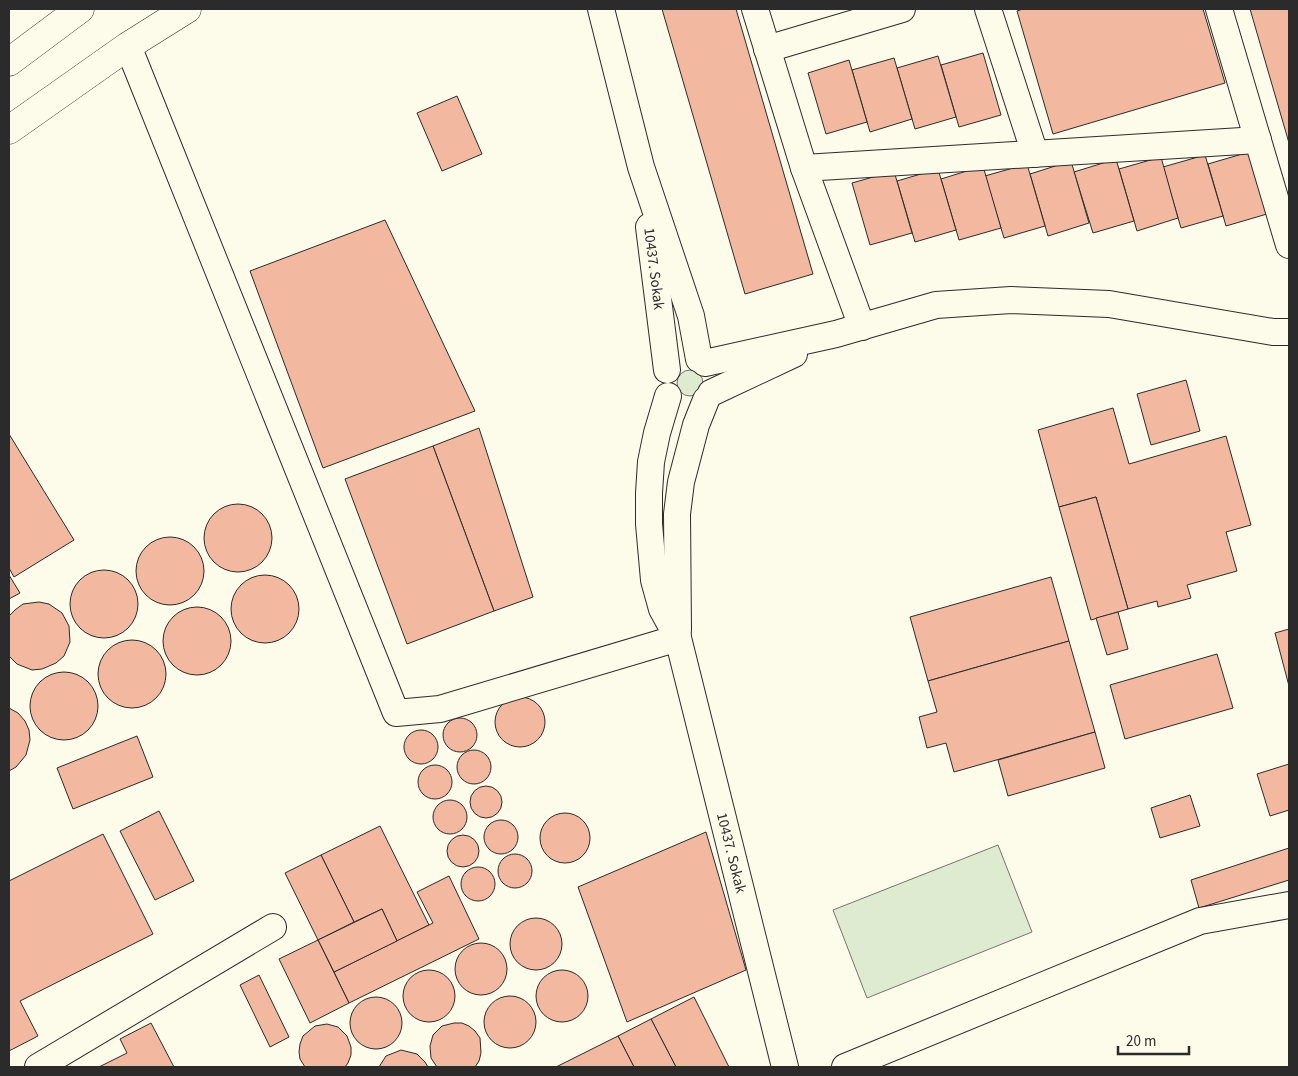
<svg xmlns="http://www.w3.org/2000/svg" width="1298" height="1076" viewBox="0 0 1298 1076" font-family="'Source Sans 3',sans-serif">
<rect width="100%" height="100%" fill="#fdfbea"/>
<g fill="#deebd1" stroke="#74746e">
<circle cx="690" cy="383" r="13"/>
<path d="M998,845L1032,932L867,998L833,910Z"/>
</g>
<g fill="#f2b8a0" stroke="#2b2b2b">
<path d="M662,9H736L813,274L745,294Z"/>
<path d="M1023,9H1203L1225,83L1053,134L1017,11Z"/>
<path d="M1250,9H1289V143Z"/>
<path d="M983,53L1001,115L959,127L941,65Z"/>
<path d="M938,56L956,117L915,129L897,68Z"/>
<path d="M894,58L912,119L870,132L852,70Z"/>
<path d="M849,60L867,122L826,134L808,73Z"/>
<path d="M457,96L482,154L442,171L417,113Z"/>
<path d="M1249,152L1267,214L1226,226L1208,164Z"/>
<path d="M1205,155L1223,216L1181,228L1163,167Z"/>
<path d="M1161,157L1178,218L1137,231L1119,169Z"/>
<path d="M1116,159L1134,221L1093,233L1074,172Z"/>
<path d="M1071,161L1089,223L1048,236L1030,174Z"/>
<path d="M1027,164L1045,226L1004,238L985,176Z"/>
<path d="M983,166L1001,228L959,240L941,179Z"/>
<path d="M938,169L956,230L915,242L897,181Z"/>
<path d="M894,171L912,233L870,245L852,183Z"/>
<path d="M385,220L475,411L323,468L250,271Z"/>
<path d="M1186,380L1200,431L1151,445L1137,394Z"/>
<path d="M1113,408L1129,464L1226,436L1251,525L1226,532L1237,571L1187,585L1191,598L1158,607L1157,601L1128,609L1096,497L1059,507L1038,430Z"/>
<path d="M479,428L533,597L494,611L433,446Z"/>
<path d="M9,434L74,540L14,577L9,568Z"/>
<path d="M433,446L494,611L407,644L345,479Z"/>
<path d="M1096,497L1128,609L1091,620L1059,507Z"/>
<circle cx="238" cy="538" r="34"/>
<circle cx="170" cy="571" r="34"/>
<circle cx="104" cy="604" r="34"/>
<path d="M9,575L20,593L9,599Z"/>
<circle cx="265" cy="609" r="34"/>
<path d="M1051,577L1069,641L928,681L910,617Z"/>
<path d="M39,602L49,604L62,613L69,626L70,642L64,656L56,663L42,669L32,670L17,664L9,656V616L15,610L23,604Z"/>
<circle cx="197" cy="641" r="34"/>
<path d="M1118,612L1128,649L1107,655L1096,618Z"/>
<path d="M1289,629V686L1275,633Z"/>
<circle cx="132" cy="674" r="34"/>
<path d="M1069,641L1095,732L954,772L946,743L927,748L919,717L937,712L928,681Z"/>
<path d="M1217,654L1233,708L1125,739L1110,685Z"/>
<circle cx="64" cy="706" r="34"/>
<circle cx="520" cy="722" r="25"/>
<path d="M9,708L18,713L25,721L29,730L30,740L26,755L16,767L9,771Z"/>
<circle cx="460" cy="735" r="17"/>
<circle cx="421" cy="747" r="17"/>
<path d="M1095,732L1105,768L1008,796L998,760Z"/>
<path d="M137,736L153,777L73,809L57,768Z"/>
<circle cx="474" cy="767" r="17"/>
<path d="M1289,764V810L1270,816L1257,774Z"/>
<circle cx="435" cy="782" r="17"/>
<circle cx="486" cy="802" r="16"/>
<path d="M1190,795L1200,826L1160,838L1151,808Z"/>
<circle cx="450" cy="817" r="17"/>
<path d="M159,811L194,881L155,900L120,831Z"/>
<circle cx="565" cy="838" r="25"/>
<circle cx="501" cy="837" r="17"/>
<path d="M380,826L429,925L397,941L382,909L354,922L321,855Z"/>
<path d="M706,832L746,970L627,1022L578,887Z"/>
<path d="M103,834L153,934L20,1001L38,1036L9,1051V881Z"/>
<circle cx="463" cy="851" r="16"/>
<path d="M1289,848V880L1199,908L1191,880Z"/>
<circle cx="515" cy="871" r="17"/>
<path d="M321,855L354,922L318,940L285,873Z"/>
<circle cx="478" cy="884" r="17"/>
<path d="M449,876L479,939L349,1003L334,972L433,923L417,892Z"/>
<path d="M382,909L397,941L334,972L318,940Z"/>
<circle cx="536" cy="944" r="26"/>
<path d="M318,940L349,1003L310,1023L279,959Z"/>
<circle cx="481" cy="969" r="26"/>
<circle cx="429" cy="996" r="26"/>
<circle cx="562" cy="996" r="26"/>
<path d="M259,975L289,1037L270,1047L240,985Z"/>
<circle cx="510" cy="1022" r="26"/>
<circle cx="376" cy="1023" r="26"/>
<path d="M694,997L729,1067H676L651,1019Z"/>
<path d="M651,1019L676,1067H634L618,1036Z"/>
<path d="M151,1023L174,1067H99L127,1053L120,1039Z"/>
<path d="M454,1023H462L469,1026L475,1031L480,1038L481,1053L479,1061L475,1067H437L431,1058L430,1046L433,1035L442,1026Z"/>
<path d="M327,1024L338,1027L347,1036L351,1047V1055L348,1063L345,1067H305L300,1059L299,1052L300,1044L303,1036L315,1026Z"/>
<path d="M618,1036L634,1067H556Z"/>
<path d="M401,1050L417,1054L425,1062L428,1067H379L386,1056Z"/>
</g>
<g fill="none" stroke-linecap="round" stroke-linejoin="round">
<defs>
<g id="minor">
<path d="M601,9L641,167L691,316L699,359"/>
<path d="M755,9L804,168L862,327"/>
<path d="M988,9L1035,154"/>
<path d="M1219,9L1289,245"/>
<path d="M128,46L396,713L440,709L678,638"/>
<path d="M767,49L902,9"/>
<path d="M804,168L1258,140"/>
<path id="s1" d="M649,227L667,370"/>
<path d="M705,363L836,334L936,305L1011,300L1109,304L1273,332H1289"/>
<path d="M711,393L794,354"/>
<path id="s2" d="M668,396L657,433L651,462L649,493V524L654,580L662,609L678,638L785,1067"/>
<path d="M678,630L677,514L681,482L696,425L706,400"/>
<path d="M38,1067L273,927"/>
<path d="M845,1067L1200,921L1289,905"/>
</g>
<g id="highway">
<path d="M9,62L80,9"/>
<path d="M9,130L128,46L187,9"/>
</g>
</defs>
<use href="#minor" stroke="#2b2b2b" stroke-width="28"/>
<use href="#highway" stroke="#2b2b2b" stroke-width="29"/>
<use href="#minor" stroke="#fdfbea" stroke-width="26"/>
<use href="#highway" stroke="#fdfbea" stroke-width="28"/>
</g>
<g text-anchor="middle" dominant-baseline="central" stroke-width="4" stroke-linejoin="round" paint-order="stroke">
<g font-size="15" fill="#2b2b2b" stroke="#fdfbea">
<text stroke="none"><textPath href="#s1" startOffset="42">10437. Sokak</textPath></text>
<text stroke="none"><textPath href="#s2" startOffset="471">10437. Sokak</textPath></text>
</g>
</g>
<rect width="1298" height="1076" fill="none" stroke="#2b2b2b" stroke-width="20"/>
<path d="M1118 1046v8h71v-8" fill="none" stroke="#2b2b2b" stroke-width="2.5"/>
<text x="1126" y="1046" font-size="15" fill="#2b2b2b" stroke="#fdfbea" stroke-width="4" paint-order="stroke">20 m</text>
</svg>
